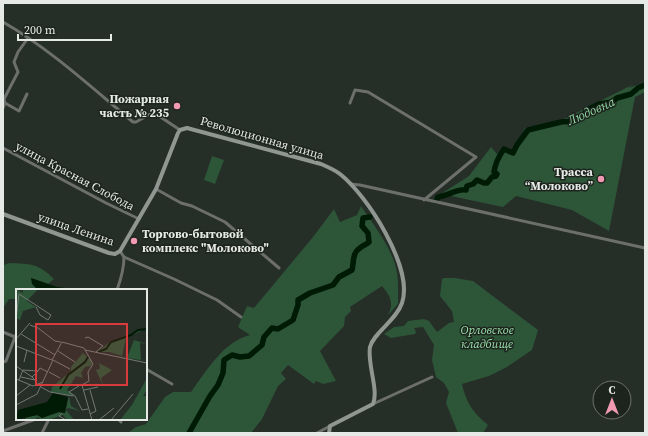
<svg xmlns="http://www.w3.org/2000/svg" width="648" height="436" viewBox="0 0 648 436" font-family="'Source Serif 4',serif">
<rect width="100%" height="100%" fill="#262e28"/>
<g fill="#2d5538">
<path d="M645,83V92L635,97L609,231L572,210L516,196L503,207L451,196L433,199L469,176L491,147L497,154L504,147L513,152L525,128L562,120L634,84L628,88Z"/>
<path d="M212,156L224,160L215,184L204,180Z"/>
<path d="M361,206C373,224 388,243 395,264C399,276 398,291 398,304L387,316C395,305 390,295 382,286L350,307L351,311L345,317L344,326L320,351L336,381L323,384L316,381L314,384L288,365L281,373L286,379L278,386L262,419L251,433H128L136,427L146,424L165,397L173,392H191C207,370 223,342 250,335L238,327L247,306L254,308L313,237L334,209L340,222L357,215Z"/>
<path d="M9,263C31,264 38,263 54,279L48,284L31,278L38,290H17V299H9L3,308V268L4,265Z"/>
<path d="M444,278H455L473,281L538,330L532,350L507,367L489,376L462,384C466,402 473,413 488,425L483,433H458L446,403L449,392L444,383L436,377L432,360L434,345L423,327L414,328L416,332L415,334L391,338L384,334L394,327L404,326L408,321L424,319L429,321L437,332L449,323L454,322L452,311L440,296L442,279Z"/>
</g>
<path fill="#001b05" d="M31,278L57,287L81,290H38L32,284Z"/>
<g fill="none" stroke-linecap="round" stroke-linejoin="round">
<g stroke="#001b05" stroke-width="5.5">
<path d="M436,201L438,197C448,196 458,188 466,190L467,186L473,184L477,180L484,183H487L492,177L496,176L497,174L494,172C495,164 499,156 504,149L513,153L517,145L528,130L561,122L574,121L583,117L586,111L591,108L599,104L612,102L617,98L631,94L638,88L645,85"/>
<path d="M189,433L210,396L218,385L223,373L224,360L232,355L240,357L249,356L262,345L264,337L272,328L278,329L293,320L298,305V300L310,293L333,285L339,277L352,270C354,262 352,253 360,248C363,245 366,245 369,242L368,233L362,226L363,218L370,217"/>
</g>
<g stroke="#6c6f6c" stroke-width="3">
<path d="M3,22C50,49 91,87 133,122H136L152,113L159,116L180,130"/>
<path d="M5,103L19,111L27,94"/>
<path d="M350,103L355,90L368,92L476,157L424,200"/>
<path d="M3,108L5,103L4,99L18,72L14,62L18,52L28,38"/>
<path d="M3,148L106,203L139,219"/>
<path d="M350,184L360,185L645,248"/>
<path d="M156,189L181,203L192,206L225,222L279,268"/>
<path d="M120,251L124,257L174,279L217,300L241,317"/>
<path d="M117,290C121,279 124,269 124,257"/>
<path d="M3,332L15,337L17,333"/>
<path d="M3,362L6,361L15,337"/>
<path d="M146,369L172,384"/>
<path d="M373,404L432,377"/>
<path d="M118,419L121,422"/>
<path d="M3,431L36,419"/>
<path d="M42,433L49,419"/>
<path d="M317,433L330,426"/>
</g>
<path stroke="#909691" stroke-width="4" d="M3,214L109,253L115,254L120,251L156,189L178,133L180,130L187,128L321,164C328,167 335,170 340,174C367,195 414,268 402,303C396,321 374,332 370,347C367,364 379,390 373,404L330,426L329,433"/>
</g>
<g fill="#f19ab3" stroke="#1d241e" stroke-width="1.5">
<circle cx="177" cy="106" r="4"/>
<circle cx="601" cy="179" r="4"/>
<circle cx="134" cy="241" r="4"/>
</g>
<g text-anchor="middle" dominant-baseline="central" stroke-width="3" stroke-linejoin="round" paint-order="stroke">
<g font-size="12" font-weight="bold" fill="#e6eae6" stroke="#1d241e" text-anchor="end">
<text x="169" y="99">Пожарная<tspan x="169" dy="14">часть № 235</tspan></text>
<text x="593" y="172">Трасса<tspan x="593" dy="14">“Молоково”</tspan></text>
<text x="142" y="234" text-anchor="start">Торгово-бытовой<tspan x="142" dy="14">комплекс "Молоково"</tspan></text>
</g>
<g font-size="12" fill="#e6eae6" stroke="#1d241e">
<text transform="translate(262 138) rotate(16)">Революционная улица</text>
<text transform="translate(75 176) rotate(28)">улица Красная Слобода</text>
<text transform="translate(76 229) rotate(19)">улица Ленина</text>
</g>
<g font-size="12" font-style="italic" fill="#99e0aa" stroke="#1d241e">
<text x="487" y="330">Орловское<tspan x="487" dy="14">кладбище</tspan></text>
</g>
<g font-size="13" font-style="italic" fill="#8dd49e" stroke="#1d241e">
<text transform="translate(591 111) rotate(-24)">Людовна</text>
</g>
</g>
<g transform="translate(16 289)">
<rect width="131" height="131" fill="#262e28"/>
<path d="M0,0L7,4V0H22L11,12L20,18L7,22L4,31L0,29ZM131,39L110,49L106,67L93,63H81L94,53ZM118,51L131,55L124,54L125,71L111,69ZM67,64L76,72L75,77L69,78L65,84L67,89L60,87L51,101L59,107L35,103L36,98L55,82V78ZM83,74L96,81L85,89L88,99L80,81L74,82L84,80ZM131,89V101L127,107H131V131H104L116,116ZM53,107L55,117L64,122L52,119L50,121L58,131H51L47,126L32,131H25L22,128L18,131H9L10,128L22,126L26,129L42,123L49,124Z" fill="#2d5538"/>
<path d="M37,104L52,108L49,124L43,123L26,129L21,126L0,131L2,121L31,113Z" fill="#001b05"/>
<path fill="none" stroke="#001b05" stroke-width="2" d="M82,63L90,60L95,53L115,46L122,41L131,40M44,100L52,86L69,73L72,68"/>
<path fill="none" stroke="#737974" stroke-width="1" d="M0,30L3,5L35,26L32,31L24,26L20,18M14,36L22,39L39,52L45,53M5,45L39,66M69,49L72,48L87,57L80,63M0,50L14,34M0,57L36,71L46,53L68,59L77,75L72,83L73,92L66,96L76,131M69,61L131,74M42,62L59,73M37,71L54,80M8,73L11,61M0,77L16,88L22,82M33,83L44,89M5,88L19,91L16,88M0,90L17,97L27,93M3,91L7,81L22,82L24,79L32,83M66,95L53,103L59,107L66,121L72,120M25,98L34,103L57,107M68,101L82,98M0,107L14,96M0,116L21,105L37,71M46,124L43,127L50,131M74,125L80,122L74,101M83,131L98,119M95,131L117,105"/>
<path fill="#d83b3b" fill-opacity="0.15" stroke="#d83b3b" stroke-width="2" d="M20,35H111V96H20Z"/>
<rect width="131" height="131" fill="none" stroke="#e6eae6" stroke-width="2"/>
</g>
<rect width="648" height="436" fill="none" stroke="#e6eae6" stroke-width="8"/>
<g transform="translate(612 400)"><circle r="19" fill="#1d241e" stroke="#6d736e"/>
<path d="M0-3L7 15L0 10L-7 15Z" fill="#f19ab3"/>
<text y="-6" font-size="11" font-weight="bold" text-anchor="middle" fill="#e6eae6">С</text>
</g>
<path d="M18 34v6h93v-6" fill="none" stroke="#e6eae6" stroke-width="2"/>
<text x="24" y="34" font-size="12" fill="#e6eae6" stroke="#1d241e" stroke-width="3" paint-order="stroke">200 m</text>
</svg>
